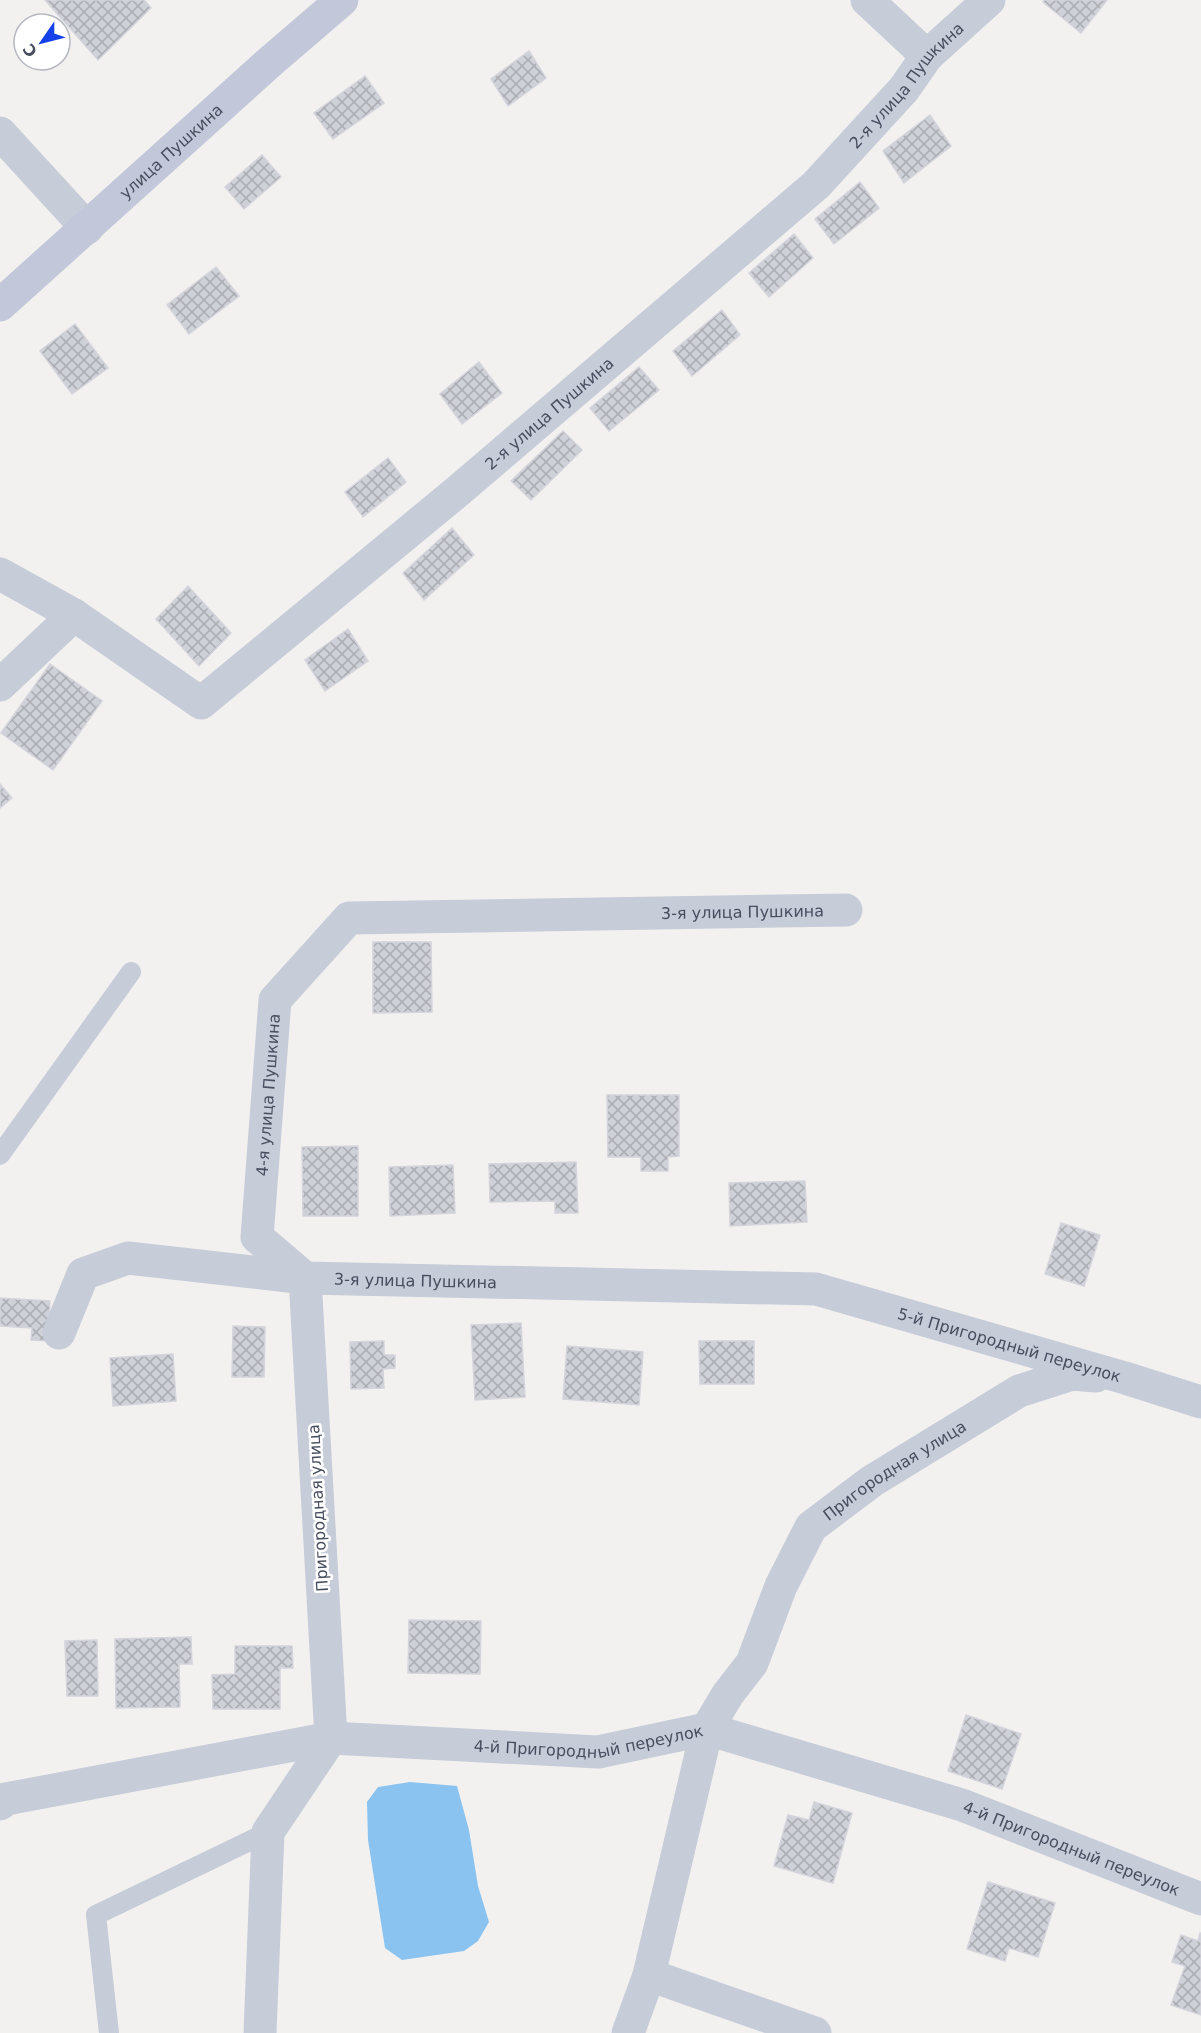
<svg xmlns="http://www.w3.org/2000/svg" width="1201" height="2033" viewBox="0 0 1201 2033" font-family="'DejaVu Sans',sans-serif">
<defs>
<pattern id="building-cross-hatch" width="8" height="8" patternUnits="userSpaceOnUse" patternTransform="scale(1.5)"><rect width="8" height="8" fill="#cfd1d8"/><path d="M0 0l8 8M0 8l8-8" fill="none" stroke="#aaacb2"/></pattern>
</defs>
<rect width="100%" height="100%" fill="#f3f1f0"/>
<path fill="#8ac3ef" d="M410,1782L457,1786L469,1830L478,1886L489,1922L478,1941L464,1951L402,1960L385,1948L368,1840L367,1802L378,1787Z"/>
<g fill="url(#building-cross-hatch)" stroke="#d4d4dc" stroke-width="1.5">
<path d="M45,0H144L151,8L98,60Z"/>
<path d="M1044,0H1107L1081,33L1043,2Z"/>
<path d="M529,51L546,78L508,106L491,79Z"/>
<path d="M365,76L384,103L333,139L314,113Z"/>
<path d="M930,115L951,146L904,183L883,151Z"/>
<path d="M262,155L281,177L244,209L225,187Z"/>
<path d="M860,182L879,208L834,244L815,219Z"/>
<path d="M794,234L813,258L769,297L749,273Z"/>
<path d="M216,267L239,296L189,334L167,305Z"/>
<path d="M722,310L740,335L692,376L673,351Z"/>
<path d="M75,324L108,368L72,394L40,351Z"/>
<path d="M479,362L502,393L462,424L440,394Z"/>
<path d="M639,367L659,390L609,431L590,408Z"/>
<path d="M563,431L582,450L531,500L511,481Z"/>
<path d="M388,458L406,482L363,517L345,492Z"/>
<path d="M452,528L474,555L424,600L403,573Z"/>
<path d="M188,586L231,633L199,666L156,619Z"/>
<path d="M348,629L368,661L325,691L305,660Z"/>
<path d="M50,664L102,701L53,770L1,733Z"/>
<path d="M0,784L12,798L0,808Z"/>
<path d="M373,942H431L432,1012L373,1013Z"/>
<path d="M607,1095H679V1156L668,1157V1171H641V1157H608Z"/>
<path d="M358,1146V1216H303L302,1147Z"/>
<path d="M576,1162L578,1213H555V1201L490,1202L489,1164Z"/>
<path d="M453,1165L455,1213L390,1216L389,1167Z"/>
<path d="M805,1181L807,1222L730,1226L729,1183Z"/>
<path d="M1061,1223L1100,1235L1084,1286L1045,1274Z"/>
<path d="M0,1298L50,1301L48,1341L31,1340L32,1328L0,1326Z"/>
<path d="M521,1323L525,1397L475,1400L471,1325Z"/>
<path d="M233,1326L265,1327L264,1377H232Z"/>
<path d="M384,1341V1355H395V1368L383,1369L384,1388L351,1389L350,1342Z"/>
<path d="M699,1341H754V1384H700Z"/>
<path d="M567,1346L643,1352L639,1405L563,1399Z"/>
<path d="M173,1354L176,1401L113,1406L110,1358Z"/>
<path d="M409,1620L481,1621L480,1674L408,1673Z"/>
<path d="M191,1637L192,1664H179L180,1707L116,1708L115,1639Z"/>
<path d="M97,1640L98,1696H67L65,1641Z"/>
<path d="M235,1646H292L293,1668H280V1709H213L212,1675L235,1674Z"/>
<path d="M966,1715L1021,1734L1002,1789L948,1771Z"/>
<path d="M814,1802L852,1813L833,1883L774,1866L788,1815L809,1820Z"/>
<path d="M988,1882L1055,1903L1038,1957L1009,1948L1005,1961L967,1949Z"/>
<path d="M1200,1933H1201V2015L1171,2005L1185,1966L1172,1962L1181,1935L1198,1941Z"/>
</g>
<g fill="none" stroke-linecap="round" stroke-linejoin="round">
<g stroke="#c6ccd8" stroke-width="20">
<path d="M0,1155L131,972"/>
<path d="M109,2033L96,1915L268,1832"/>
</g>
<g stroke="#c6ccd8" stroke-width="33">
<path d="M867,0L927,56"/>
<path d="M0,133L87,228"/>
<path id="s1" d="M0,574L74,615L201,703L458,491L816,185L904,89L927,56L989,0"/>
<path d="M0,685L74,615"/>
<path id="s2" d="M59,1333L83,1274L128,1258L305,1278L816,1289L1125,1378L1201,1402"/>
<path id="s3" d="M0,1804L6,1799L331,1738L305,1278L257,1237L275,1000L349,918L846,910"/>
<path d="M649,1975L815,2033"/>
<path id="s4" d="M260,2033L268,1832L331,1738L598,1752L707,1729L962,1805L1201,1899"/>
<path id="s5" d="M628,2033L649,1975L707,1729L728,1694L752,1663L781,1586L811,1527L872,1481L1019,1391L1072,1374L1096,1376"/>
</g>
<path stroke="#c2c8d9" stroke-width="33" id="s6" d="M0,305L271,61L342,0"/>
</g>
<g text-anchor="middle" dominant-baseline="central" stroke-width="5" stroke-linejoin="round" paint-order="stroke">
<g font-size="16" fill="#474e5e" stroke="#fff">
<text stroke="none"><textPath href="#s1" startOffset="1178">2-я улица Пушкина</textPath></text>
<text stroke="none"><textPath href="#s6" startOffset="230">улица Пушкина</textPath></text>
<text stroke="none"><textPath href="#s1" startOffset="692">2-я улица Пушкина</textPath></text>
<text stroke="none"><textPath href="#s3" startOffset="1604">3-я улица Пушкина</textPath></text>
<text stroke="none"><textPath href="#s3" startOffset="1005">4-я улица Пушкина</textPath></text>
<text stroke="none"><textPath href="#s2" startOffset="400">3-я улица Пушкина</textPath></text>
<text stroke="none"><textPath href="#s2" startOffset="1002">5-й Пригородный переулок</textPath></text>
<text stroke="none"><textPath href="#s5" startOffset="644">Пригородная улица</textPath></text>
<text transform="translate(318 1508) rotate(-93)">Пригородная улица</text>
<text stroke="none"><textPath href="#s4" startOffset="573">4-й Пригородный переулок</textPath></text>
<text stroke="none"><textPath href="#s4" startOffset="1077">4-й Пригородный переулок</textPath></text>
</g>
</g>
<g transform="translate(42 42) rotate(235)"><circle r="28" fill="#ffffff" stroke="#b5b8bf" stroke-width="1.5"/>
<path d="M0-4.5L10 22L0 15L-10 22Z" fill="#1441e9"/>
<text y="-9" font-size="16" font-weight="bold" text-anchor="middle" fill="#474e5e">С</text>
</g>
</svg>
